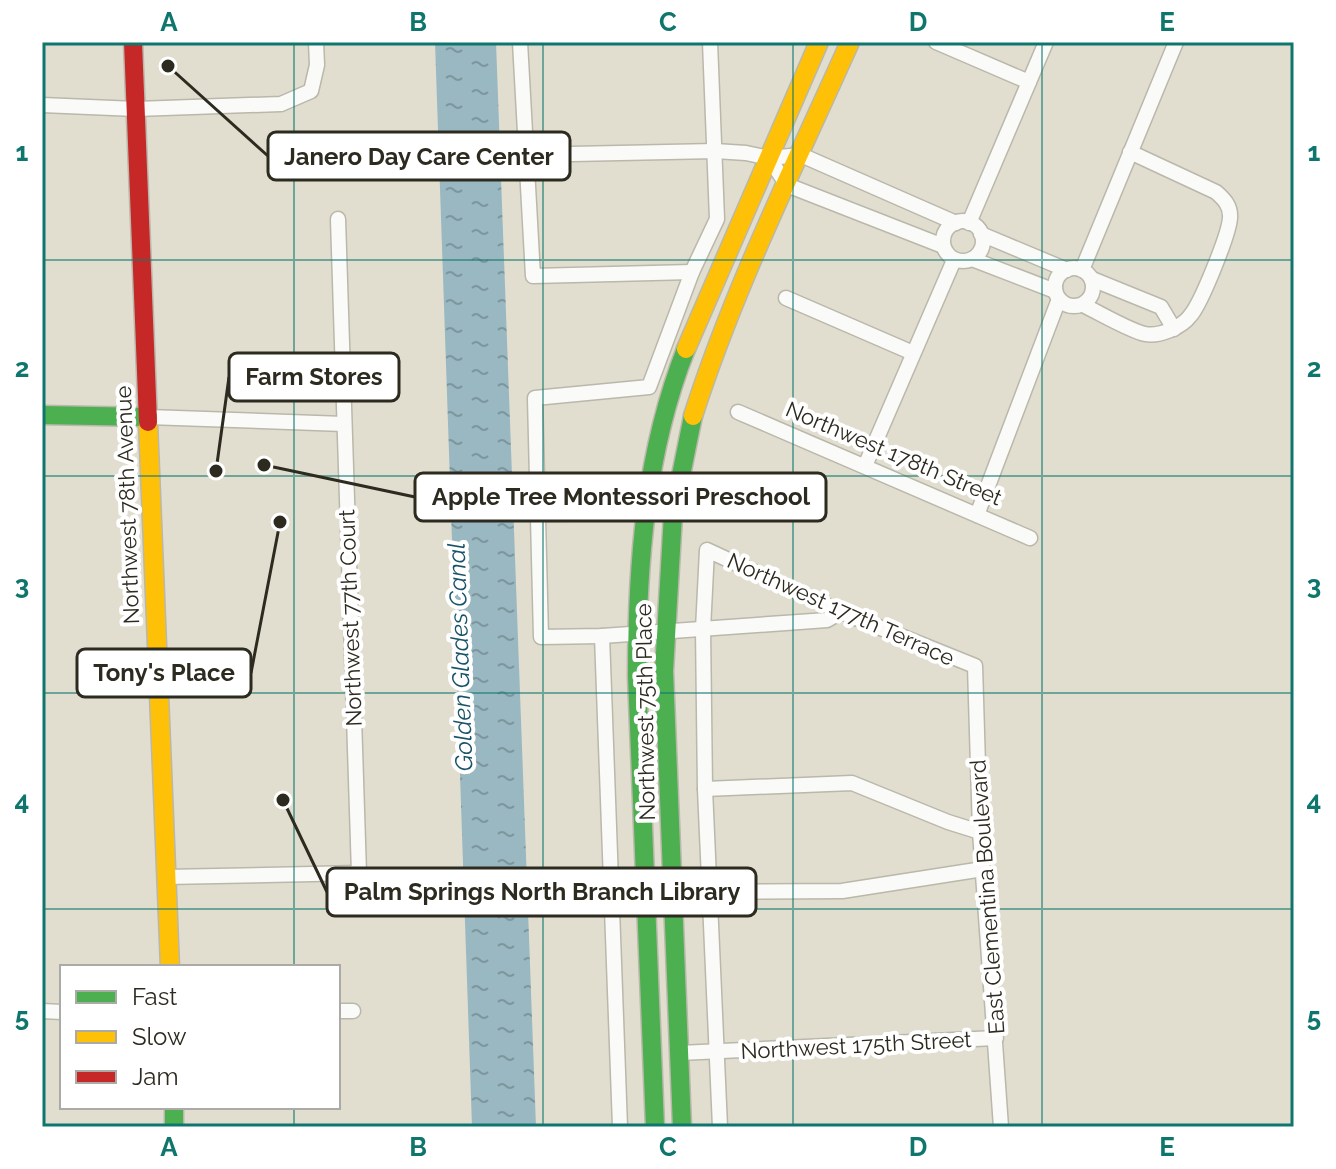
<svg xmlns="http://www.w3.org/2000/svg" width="1336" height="1169" viewBox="0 0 1336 1169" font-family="Raleway,sans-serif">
<defs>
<pattern id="water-ripples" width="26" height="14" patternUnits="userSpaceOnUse" patternTransform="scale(2)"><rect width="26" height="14" fill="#99b8c2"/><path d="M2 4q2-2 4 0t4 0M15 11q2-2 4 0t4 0" fill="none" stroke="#7d969d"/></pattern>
</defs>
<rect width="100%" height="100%" fill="#e1decf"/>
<path fill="url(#water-ripples)" d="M435,42H496L536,1127H472Z"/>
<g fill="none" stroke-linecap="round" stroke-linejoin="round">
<defs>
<g id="street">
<path d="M520,42L533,276L692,272"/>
<path d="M710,42L717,219L692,272L649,387L535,398L541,637L602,636L827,620L841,612"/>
<path d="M936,42L1029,82"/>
<path d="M42,105L136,109L281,104L311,91L317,65L316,42"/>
<path d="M524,155L715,151L746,153L769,158L801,155L956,223"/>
<path d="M769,158L787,185L943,246"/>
<circle cx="963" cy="241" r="20"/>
<path d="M969,223L1046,42"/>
<path d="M981,234L1067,270"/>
<path d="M972,259L1055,291"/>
<circle cx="1074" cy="287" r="19"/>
<path d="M1082,270L1176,42"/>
<path d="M1092,279L1161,307L1174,329"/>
<path d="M786,298L913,353"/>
<path d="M1083,305C1098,312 1130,331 1145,334C1159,337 1182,327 1190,316C1201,304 1229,234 1230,218C1231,206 1224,199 1216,192L1130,152"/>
<path d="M738,412L1030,538"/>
<path d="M148,417L344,424"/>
<path d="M865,466L954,260"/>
<path d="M538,514L616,513"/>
<path d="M977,515L1059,299"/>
<path d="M602,636L620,1127"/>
<path d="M705,789L852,783L948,822L980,832"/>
<path d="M166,877L359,873L338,219"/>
<path d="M673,892L842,891L983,869"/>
<path d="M42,1011L62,1012"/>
<path d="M338,1011H353"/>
<path d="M680,1053L996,1038"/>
<path d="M720,1127L705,789L703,629L707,550L841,612L975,666L980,832L1001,1127"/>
</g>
<g id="fast">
<path d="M42,415L148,417"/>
<path d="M174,1107V1127"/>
<path d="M655,1127L637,676C637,565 645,453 686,349"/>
<path d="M682,1127L664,671L673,515L693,416"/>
</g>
<g id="slow">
<path d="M686,349L819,42"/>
<path d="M693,416C734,288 795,165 850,42"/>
<path d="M148,422L170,967"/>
</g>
<path id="jam" d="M133,42L148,422"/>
</defs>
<use href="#street" stroke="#bab8ab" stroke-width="17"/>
<use href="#fast" stroke="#bab8ab" stroke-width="21"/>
<use href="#slow" stroke="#bab8ab" stroke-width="21"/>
<use href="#jam" stroke="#bab8ab" stroke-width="21"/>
<use href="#street" stroke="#fafaf8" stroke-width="14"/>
<use href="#fast" stroke="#4caf50" stroke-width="18"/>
<use href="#slow" stroke="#ffc107" stroke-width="18"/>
<use href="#jam" stroke="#c62828" stroke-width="18"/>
</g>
<path fill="none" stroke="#0f766e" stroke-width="2" stroke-opacity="0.55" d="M294,42V967M543,42V1127M793,42V1127M1042,42V1127M42,260H1294M42,476H1294M42,693H1294M42,909H1294M294,1107V1127"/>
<g text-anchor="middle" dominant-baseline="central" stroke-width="8" stroke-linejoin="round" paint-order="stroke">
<g font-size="22" fill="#2d2b20" stroke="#fff">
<text transform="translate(894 453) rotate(23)">Northwest 178th Street</text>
<text transform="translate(127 505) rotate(-92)">Northwest 78th Avenue</text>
<text transform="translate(841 609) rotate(24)">Northwest 177th Terrace</text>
<text transform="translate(350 618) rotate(-92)">Northwest 77th Court</text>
<text transform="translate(645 712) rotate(-91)">Northwest 75th Place</text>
<text transform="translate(987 897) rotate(-94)">East Clementina Boulevard</text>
<text transform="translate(856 1045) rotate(-3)">Northwest 175th Street</text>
</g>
<g font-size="24" font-style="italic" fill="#18536a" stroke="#fff">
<text transform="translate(460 657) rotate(-92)">Golden Glades Canal</text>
</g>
</g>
<path fill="none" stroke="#2d2b20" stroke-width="3" d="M168 66L268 156M216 471L229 377M264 465L415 497M280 522L251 673M283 800L327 892"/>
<g fill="#2d2b20" stroke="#fff" stroke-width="3">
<circle cx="168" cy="66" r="8"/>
<circle cx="216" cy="471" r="8"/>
<circle cx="264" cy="465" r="8"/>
<circle cx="280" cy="522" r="8"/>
<circle cx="283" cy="800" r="8"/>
</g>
<g fill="#fff" stroke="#2d2b20" stroke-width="3">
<rect x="268" y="132" width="302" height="48" rx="8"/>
<rect x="229" y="353" width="170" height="48" rx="8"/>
<rect x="415" y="473" width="411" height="48" rx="8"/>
<rect x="77" y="649" width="174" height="48" rx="8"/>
<rect x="327" y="868" width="429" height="48" rx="8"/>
</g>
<g font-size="24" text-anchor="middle" font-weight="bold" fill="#2d2b20">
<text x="419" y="165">Janero Day Care Center</text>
<text x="314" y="385">Farm Stores</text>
<text x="621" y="505">Apple Tree Montessori Preschool</text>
<text x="164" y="681">Tony's Place</text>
<text x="542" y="900">Palm Springs North Branch Library</text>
</g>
<rect width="1336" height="1169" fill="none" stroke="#ffffff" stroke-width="88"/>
<rect x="60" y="965" width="280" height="144" fill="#ffffff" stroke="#abaaa6" stroke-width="2"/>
<rect x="76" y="991" width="40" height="12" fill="#4caf50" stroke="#abaaa6" stroke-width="2"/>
<text x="132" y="1005" font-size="24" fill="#2d2b20">Fast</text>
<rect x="76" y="1031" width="40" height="12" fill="#ffc107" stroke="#abaaa6" stroke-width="2"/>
<text x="132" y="1045" font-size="24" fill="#2d2b20">Slow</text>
<rect x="76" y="1071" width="40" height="12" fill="#c62828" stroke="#abaaa6" stroke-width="2"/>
<text x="132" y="1085" font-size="24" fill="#2d2b20">Jam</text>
<rect x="44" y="44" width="1248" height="1081" fill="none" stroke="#0f766e" stroke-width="3"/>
<g font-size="26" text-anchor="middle" font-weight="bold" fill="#0f766e">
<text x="169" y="31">A</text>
<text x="418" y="31">B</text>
<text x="668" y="31">C</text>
<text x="918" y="31">D</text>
<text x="1167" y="31">E</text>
<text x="22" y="161">1</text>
<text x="1314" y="161">1</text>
<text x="22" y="377">2</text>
<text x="1314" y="377">2</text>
<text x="22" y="594">3</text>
<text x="1314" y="594">3</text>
<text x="22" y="810">4</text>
<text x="1314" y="810">4</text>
<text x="22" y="1026">5</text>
<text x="1314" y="1026">5</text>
<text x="169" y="1156">A</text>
<text x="418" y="1156">B</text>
<text x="668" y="1156">C</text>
<text x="918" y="1156">D</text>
<text x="1167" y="1156">E</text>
</g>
</svg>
